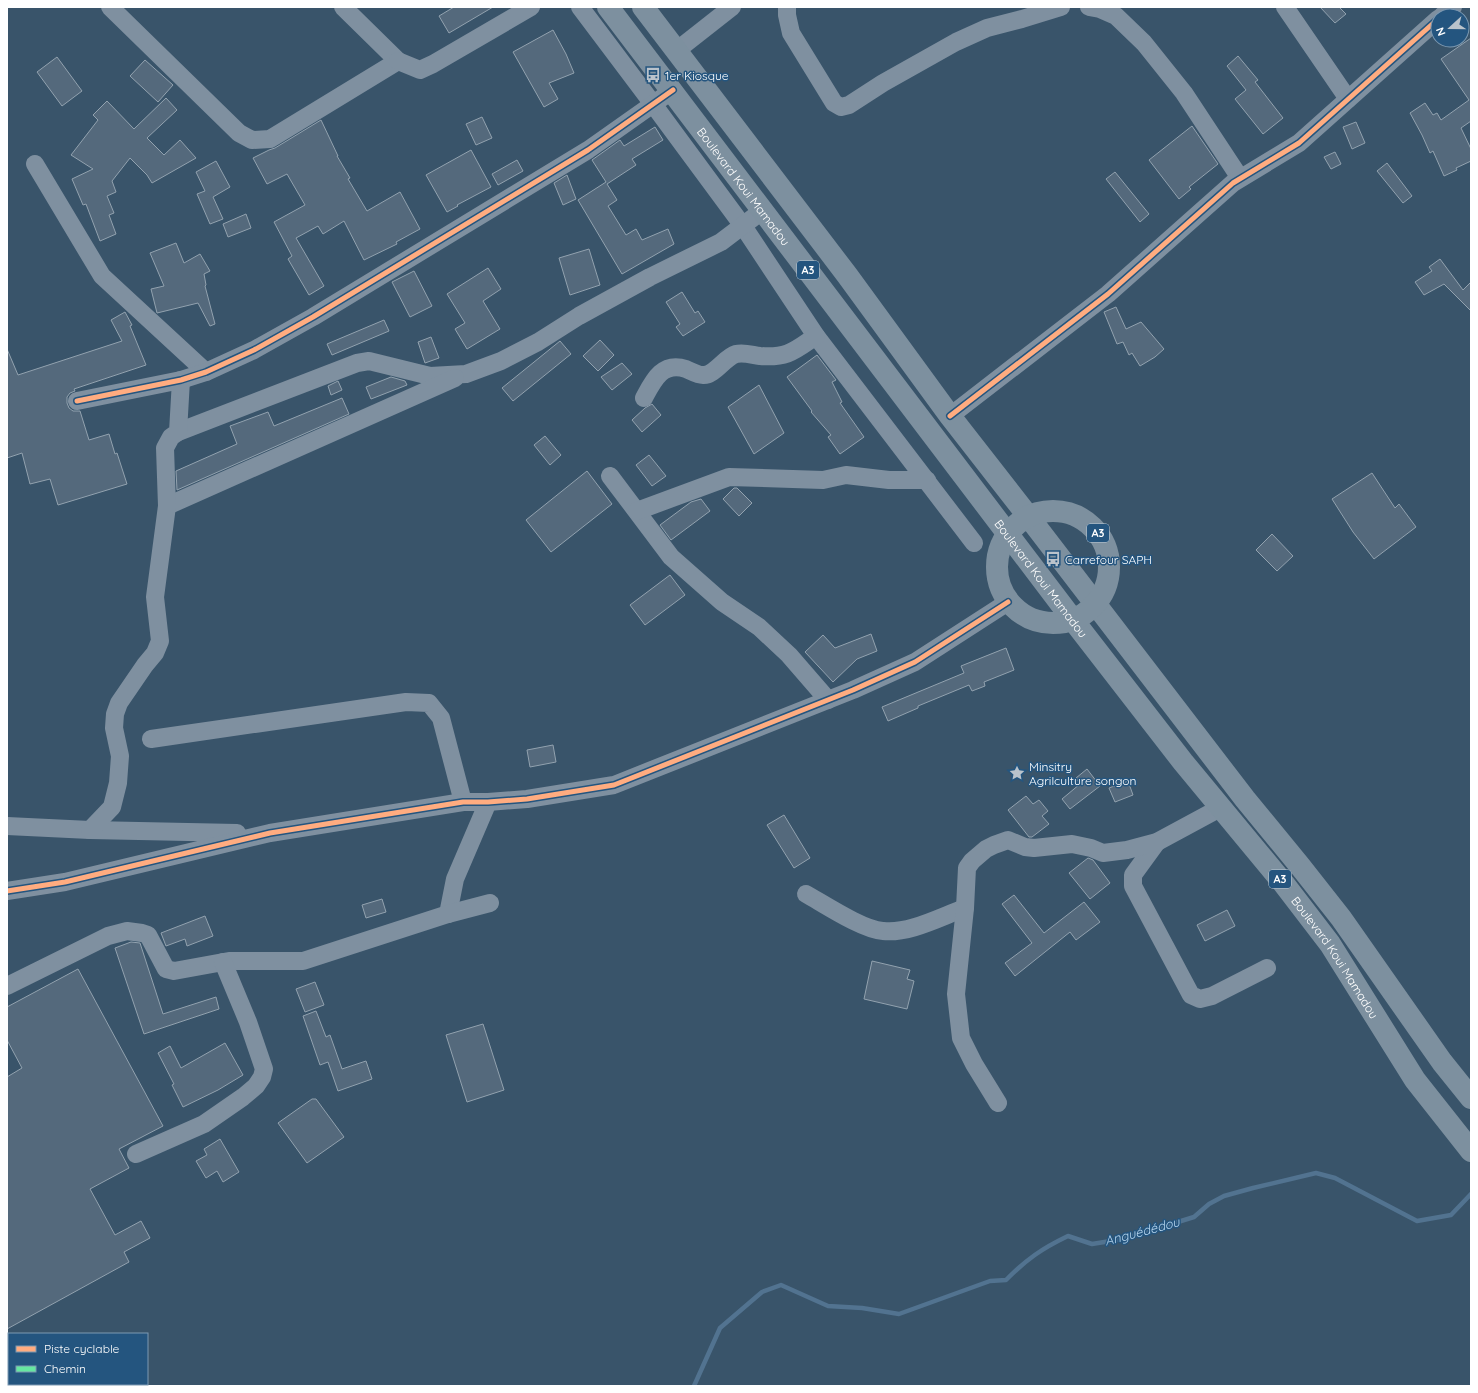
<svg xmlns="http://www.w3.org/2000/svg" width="1478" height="1393" viewBox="0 0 1478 1393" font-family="Quicksand,sans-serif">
<rect width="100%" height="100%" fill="#39546a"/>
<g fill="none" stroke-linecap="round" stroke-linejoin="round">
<path stroke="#527390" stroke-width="4.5" d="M694,1386L720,1328L762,1292L781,1285L828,1306L862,1308L899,1314L990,1281L1006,1280C1027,1259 1041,1249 1068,1236L1092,1244L1123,1239L1194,1217L1209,1204L1224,1196L1253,1188L1316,1173L1335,1178L1417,1221L1451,1215L1471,1194"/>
</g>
<g fill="#54697c" stroke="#92a2af">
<path d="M454,7H493L449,33L439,16Z"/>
<path d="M1320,7H1339L1346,14L1335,23Z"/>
<path d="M553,30L566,54L574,73L549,83L558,99L544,107L513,52Z"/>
<path d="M1471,38V121L1461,128L1471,149V161L1456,168L1457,170L1444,176L1433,151L1430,153L1422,135L1410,113L1425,103L1433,115L1437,113L1441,120L1469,100L1441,59Z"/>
<path d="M1238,56L1258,80L1255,82L1283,118L1263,134L1235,99L1246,90L1227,66Z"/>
<path d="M57,57L82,91L62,106L37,72Z"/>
<path d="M145,60L173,85L158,102L130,76Z"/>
<path d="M166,98L177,110L147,138L164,155L180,140L196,158L152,183L147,175L130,158L112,181L116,192L107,196L114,213L109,215L116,234L100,241L86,204L83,205L72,179L93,169L71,155L98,120L93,115L107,101L134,129Z"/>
<path d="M482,117L492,138L476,145L466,124Z"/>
<path d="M321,120L338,156H337L350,178L348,179L367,211L400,192L420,229L396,242L397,244L364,260L344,221L323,234L318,226L296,238L324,286L309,295L288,259L292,256L274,222L305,205L287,174L267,184L253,158L269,150L275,148Z"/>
<path d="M1356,122L1365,143L1352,149L1343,127Z"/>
<path d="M1192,126L1218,164L1189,187L1191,189L1179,199L1149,160Z"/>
<path d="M655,127L663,140L632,159L636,165L607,184L617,200L608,206L626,235L636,229L642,240L668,229L674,244L622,274L578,200L606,182L592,160L620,140L624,146Z"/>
<path d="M471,150L491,187L457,205L458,206L447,212L426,175Z"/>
<path d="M1335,152L1341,164L1331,169L1324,157Z"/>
<path d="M517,160L523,171L498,185L492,174Z"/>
<path d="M216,161L230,187L213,197L223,219L210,224L197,194L205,191L196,172Z"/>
<path d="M1387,163L1412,196L1403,203L1377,171Z"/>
<path d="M1115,172L1149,214L1140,222L1106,179Z"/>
<path d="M567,175L576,199L563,205L554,183Z"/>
<path d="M246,214L251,228L228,237L223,224Z"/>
<path d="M176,243L184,263L200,254L210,271L204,274L206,285L205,286L215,324L210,326L198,303L157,313L151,289L164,286L150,253Z"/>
<path d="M589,249L600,285L570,295L559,258Z"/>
<path d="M1440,259L1463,290L1471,282V311L1444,284L1424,295L1415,282L1432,271L1429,267Z"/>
<path d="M488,268L501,289L483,301L500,329L467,349L455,329L465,323L447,294Z"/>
<path d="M414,271L432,306L410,317L392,282Z"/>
<path d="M682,292L695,313L698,311L705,322L683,336L676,327L680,324L666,302Z"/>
<path d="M1116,307L1126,329L1141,322L1164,349L1155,357L1140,366L1132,353L1129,355L1123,342L1117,344L1104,312Z"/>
<path d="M125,312L132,325L130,326L146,365L74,389L75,391L70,393L67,397V403L69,408L73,411H80L89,440L109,434L115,454L117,453L127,484L58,505L50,479L30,484L22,453L7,458V349L18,375L122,341L111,320Z"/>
<path d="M384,320L389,331L332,355L327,344Z"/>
<path d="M431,337L439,358L425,363L418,342Z"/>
<path d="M600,340L614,355L598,371L583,356Z"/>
<path d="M560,341L571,354L513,401L502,388Z"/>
<path d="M817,355L836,380L832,382L842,402L840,403L864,437L840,454L828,437L831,435L811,412L812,411L787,377Z"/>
<path d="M622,363L632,374L612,390L601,377Z"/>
<path d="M391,377L405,381L407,385L371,399L366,387Z"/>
<path d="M338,381L342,390L331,395L328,386Z"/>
<path d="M759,385L784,433L754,454L728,407Z"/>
<path d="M342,398L349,414L177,490L176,471L237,444L230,426L268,412L274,426Z"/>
<path d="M652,404L661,415L642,432L632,420L645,408Z"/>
<path d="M545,436L561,455L550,465L534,445Z"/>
<path d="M649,455L666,476L652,486L636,465Z"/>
<path d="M587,471L612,504L551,552L526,520Z"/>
<path d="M1372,473L1395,508L1399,504L1416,527L1374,559L1353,532L1332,499Z"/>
<path d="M734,488H737L752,503L739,516L723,499Z"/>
<path d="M701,499L710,511L671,540L660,525L691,502Z"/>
<path d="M1272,534L1293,556L1277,571L1256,550Z"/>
<path d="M670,575L685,595L645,625L630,605Z"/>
<path d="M871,634L877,651L857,659L833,682L805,652L823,635L835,648Z"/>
<path d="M1006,648L1014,670L984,682L985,686L972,691L969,685L918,706V708L888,721L882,707L964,673L961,666Z"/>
<path d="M553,745L556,762L530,767L527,750Z"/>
<path d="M1087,769L1100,786L1070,809L1062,799L1080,784L1076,778Z"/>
<path d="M1128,781L1133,795L1115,802L1109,788Z"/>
<path d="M1026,796L1033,804L1039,800L1048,811L1042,816L1049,824L1032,837H1029L1008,810Z"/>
<path d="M784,815L810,858L794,868L767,825Z"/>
<path d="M1088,858L1093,860L1110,883L1090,899L1069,873Z"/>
<path d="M1014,895L1044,933L1084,902L1100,922L1076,940L1070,932L1015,976L1005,963L1032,943L1002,904Z"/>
<path d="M382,899L386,912L366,918L362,905Z"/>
<path d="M1227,910L1235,926L1205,941L1197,925Z"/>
<path d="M205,916L213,936L187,946L185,939L166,946L161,933Z"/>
<path d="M131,942L140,943L163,1014L216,997L219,1009L144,1034L115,948Z"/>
<path d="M872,961L910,970L907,979L914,981L907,1009L864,999Z"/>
<path d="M78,969L163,1126L119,1149L129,1168L90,1189L115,1235L141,1221L150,1238L124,1252L129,1262L7,1329V1077L22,1068L7,1040V1007Z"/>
<path d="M315,982L324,1005L305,1012L296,989Z"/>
<path d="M316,1011L326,1037L330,1035L342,1069L366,1061L372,1079L338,1091L328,1062L320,1065L303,1016Z"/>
<path d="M483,1024L504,1090L467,1102L446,1035Z"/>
<path d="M225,1043L243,1075L218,1090L183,1107L172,1085L174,1084L158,1053L170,1046L181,1068Z"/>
<path d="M312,1099H316L344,1137L307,1163L278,1123Z"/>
<path d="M220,1139L239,1172L223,1182L217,1171L206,1178L196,1161L207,1155L204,1149Z"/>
</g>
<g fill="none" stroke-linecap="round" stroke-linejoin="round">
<g stroke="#7f90a0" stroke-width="18">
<path d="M110,7L239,133L252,140L270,139L398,61L343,7"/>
<path d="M580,7L653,104L743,226L816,336L974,543"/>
<path d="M787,7V15L791,33L834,103L841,107L849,105L883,83L956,42L987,28L1022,19L1061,7"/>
<path d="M1089,7L1100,9L1116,16L1144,43L1184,93L1240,178"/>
<path d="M1285,7L1348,99"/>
<path d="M1442,16L1453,7"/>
<path d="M676,51L732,7"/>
<path d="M398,61L420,70L433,64L531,7"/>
<path d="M35,164L102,276L206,372"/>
<path d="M644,398C653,381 662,361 686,369C691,371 697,375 703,375C714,376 725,357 736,354C744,352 752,355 760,356C788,358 794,351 816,336"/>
<path d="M77,401L181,380L206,372L254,350L313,317L588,150L673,90"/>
<path d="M950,416L1108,294L1233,183L1299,143L1438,19"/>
<path d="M178,432L357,363L369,361L430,376L466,374L501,361L538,342L579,316L650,277L721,242L762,211"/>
<path d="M610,476L671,557L722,602L759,627L789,655L828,700"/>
<path d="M167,506L455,378"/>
<path d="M637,511L729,477L823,480L846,475L889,480H927"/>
<path d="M151,739L406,702L429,703L441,718L463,802"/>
<path d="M7,826L90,830L237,833"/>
<path d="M90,830L112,807L118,783L120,756L114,728L115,714L119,703L145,665L155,653L160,641L155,597L167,506L165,448L171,437L178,432L181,380"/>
<path d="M1157,842L1133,875V886L1191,995L1200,999L1212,996L1267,968"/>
<path d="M7,891L65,882L270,833L463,802H488L527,799L614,785L853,690L915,662L1008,602"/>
<path d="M806,894C824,904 863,930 883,931C909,934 940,917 965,908"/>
<path d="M448,914L455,879L488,802"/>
<path d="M7,986L108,936L127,931L142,933L148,935L166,969L174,971L229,961H303L448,914L490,903"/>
<path d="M998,1103L974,1064L961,1038L956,994L965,908L967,868L972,861L986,849L994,845L1008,840L1025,847L1034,848L1072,844L1091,848L1103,853L1127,850L1157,842L1220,808"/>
<path d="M136,1154L204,1124L243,1097L256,1086L262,1077L264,1069L248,1022L223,962"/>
</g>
<g stroke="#7d909f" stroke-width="22">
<path id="s1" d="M608,7L1073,620L1183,762L1284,884L1330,944L1415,1080L1471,1151"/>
<path d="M643,7L847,275L950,416L1028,516L1245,799L1300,866L1341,918L1442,1062L1471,1098"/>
<circle cx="1053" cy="567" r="56"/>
</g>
<g stroke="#66e7a1" stroke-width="4" stroke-dasharray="8 4" stroke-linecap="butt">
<path d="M7,1360L9,1363"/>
<path d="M21,1384L22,1386"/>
</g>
<defs>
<g id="cycleway">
<path d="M77,401L181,380L206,372L254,350L313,317L588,150L673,90"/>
<path d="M950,416L1108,294L1233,183L1299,143L1438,19"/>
<path d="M7,891L65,882L270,833L463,802H488L527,799L614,785L853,690L915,662L1008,602"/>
</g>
</defs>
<use href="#cycleway" stroke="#24557f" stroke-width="8"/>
<use href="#cycleway" stroke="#ffac80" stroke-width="5"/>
</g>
<defs>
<symbol id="bus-bare" viewBox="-9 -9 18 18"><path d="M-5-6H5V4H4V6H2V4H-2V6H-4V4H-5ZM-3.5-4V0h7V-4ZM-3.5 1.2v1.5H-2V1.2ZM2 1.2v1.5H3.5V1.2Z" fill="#bac3cb" stroke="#24557f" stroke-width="2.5" paint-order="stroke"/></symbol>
<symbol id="sight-bare" viewBox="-9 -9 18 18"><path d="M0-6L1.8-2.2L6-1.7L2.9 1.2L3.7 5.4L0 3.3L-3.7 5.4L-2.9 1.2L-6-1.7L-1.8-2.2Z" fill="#bac3cb" stroke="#24557f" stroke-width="2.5" paint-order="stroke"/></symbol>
</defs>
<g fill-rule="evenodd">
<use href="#bus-bare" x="642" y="64" width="22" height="22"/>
<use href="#bus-bare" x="1042" y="548" width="22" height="22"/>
<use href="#sight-bare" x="1006" y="762" width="22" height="22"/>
</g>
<g text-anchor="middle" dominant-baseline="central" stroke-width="3" stroke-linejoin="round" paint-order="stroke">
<g fill="#24557f" stroke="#bdccd9" stroke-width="1">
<rect x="797" y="261" width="22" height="18" rx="3"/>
<rect x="1087" y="524" width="22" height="18" rx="3"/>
<rect x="1269" y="870" width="22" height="18" rx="3"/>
</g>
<g font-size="11" font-weight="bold" fill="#fff">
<text x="808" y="270">A3</text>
<text x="1098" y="533">A3</text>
<text x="1280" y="879">A3</text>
</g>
<g font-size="12" fill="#fff" stroke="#24557f" text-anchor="start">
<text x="665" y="75">1er Kiosque</text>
<text x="1065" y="559">Carrefour SAPH</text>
<text x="1029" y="766">Minsitry<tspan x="1029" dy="14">Agrilculture songon</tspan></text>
</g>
<g font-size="12" fill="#fff" stroke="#24557f">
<text stroke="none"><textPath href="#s1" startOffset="225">Boulevard Koui Mamadou</textPath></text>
<text stroke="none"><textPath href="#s1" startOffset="717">Boulevard Koui Mamadou</textPath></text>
<text stroke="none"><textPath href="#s1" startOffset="1197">Boulevard Koui Mamadou</textPath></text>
</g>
<g font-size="13" font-style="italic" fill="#b6d5ee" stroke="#24557f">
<text transform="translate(1142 1231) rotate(-15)">Anguédédou</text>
</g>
</g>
<rect width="1478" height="1393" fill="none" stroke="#ffffff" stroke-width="16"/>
<rect x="8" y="1333" width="140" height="52" fill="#24557f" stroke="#7c99b2"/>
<rect x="16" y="1346" width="20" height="6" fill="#ffac80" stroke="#7c99b2"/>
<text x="44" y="1353" font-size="12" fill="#ffffff">Piste cyclable</text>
<rect x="16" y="1366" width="20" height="6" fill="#66e7a1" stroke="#7c99b2"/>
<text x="44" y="1373" font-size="12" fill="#ffffff">Chemin</text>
<g transform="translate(1450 28) rotate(249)"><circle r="19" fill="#24557f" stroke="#7c99b2"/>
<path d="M0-3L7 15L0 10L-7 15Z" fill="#bac3cb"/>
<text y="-6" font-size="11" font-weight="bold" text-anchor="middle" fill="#ffffff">N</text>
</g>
</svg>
